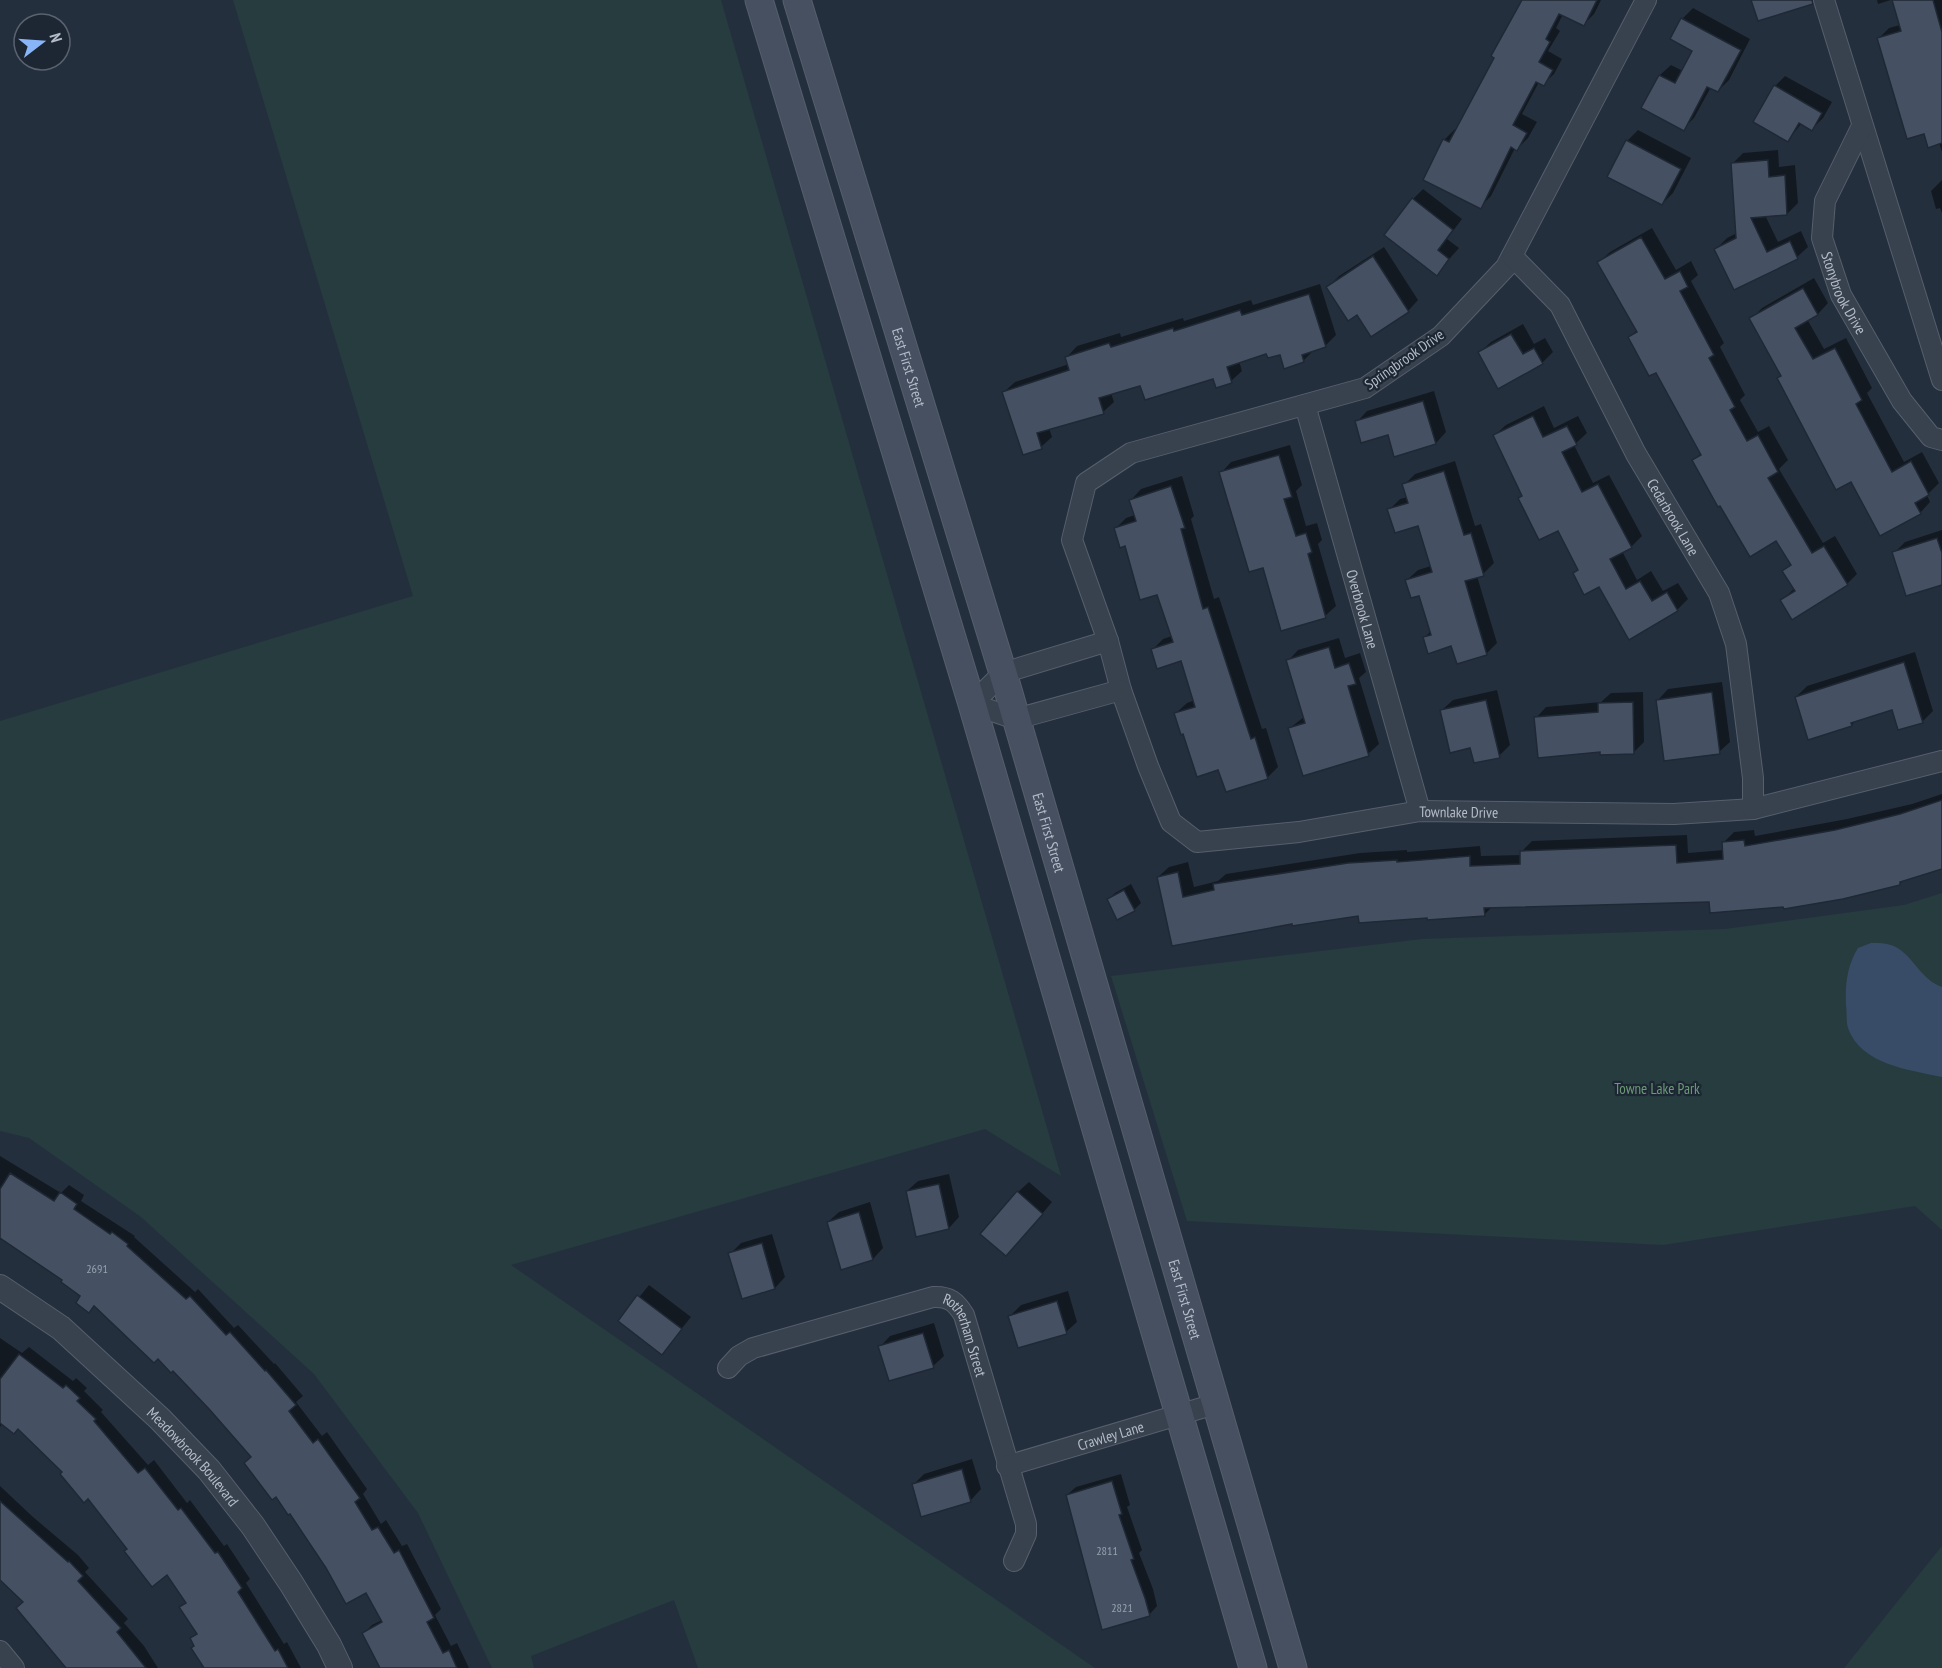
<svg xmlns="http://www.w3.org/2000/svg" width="1942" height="1668" viewBox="0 0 1942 1668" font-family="'PT Sans Narrow',sans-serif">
<rect width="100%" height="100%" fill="#242f3e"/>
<g fill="#263c3f">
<path d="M233,0H721L1061,1176L985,1129L511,1265L1095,1668H698L674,1600L531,1656L534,1668H492L418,1513L314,1374L141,1217L29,1138L0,1131V721L413,596Z"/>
<path d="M1942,893V1230L1915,1206L1663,1245L1187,1221L1111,976L1422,939L1725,929L1904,905Z"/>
<path d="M1942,1546V1668H1844L1845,1667Z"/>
</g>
<path fill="#394c67" d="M1871,943C1880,943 1891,943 1899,949C1916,961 1922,980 1942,987V1077C1910,1070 1861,1065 1848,1028C1846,1021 1847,1012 1846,1005C1845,985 1847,966 1858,948Z"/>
<g fill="#0007">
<path d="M1524,0H1601L1594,14L1583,25L1563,14L1556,28L1560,31L1548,51L1562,59L1554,74L1543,84L1539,82L1522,114L1537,122L1528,138L1517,149L1515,148L1491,196L1480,207L1444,140L1455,129L1457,130L1496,57Z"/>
<path d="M1877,0H1891L1878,4Z"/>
<path d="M1893,0H1942V152L1939,143L1925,132L1878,39L1889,28L1900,25Z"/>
<path d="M1693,8L1750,39L1729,80L1718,91L1711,87L1694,118L1683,129L1643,107L1660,75L1671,65L1683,71L1694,50L1682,19Z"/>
<path d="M1785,76L1832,102L1823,118L1812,129L1802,123L1788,140L1775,86Z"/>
<path d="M1638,130L1691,158L1673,193L1662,204L1627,141Z"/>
<path d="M1778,150L1779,167L1795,165L1798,203L1787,214L1765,215L1778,242L1801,231L1808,247L1797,257L1716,249L1727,238L1737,233L1732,164L1743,153Z"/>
<path d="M1942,180V213L1940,208L1936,209L1931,191Z"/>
<path d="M1423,189L1462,219L1447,239L1459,248L1436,274L1413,199Z"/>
<path d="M1652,228L1676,270L1691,261L1698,275L1691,281L1724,343L1720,347L1745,395L1740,400L1758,432L1769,426L1788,460L1779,469L1823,543L1835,536L1857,574L1847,584L1782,600L1795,588L1784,571L1792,563L1777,539L1694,460L1701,453L1657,371L1630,337L1637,330L1599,262L1610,252Z"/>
<path d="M1384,247L1418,300L1408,311L1358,313L1328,287L1339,276Z"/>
<path d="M1814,278L1828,303L1818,314L1807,319L1824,349L1846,338L1872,388L1867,393L1904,462L1922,452L1939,483L1927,495L1930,502L1920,513L1851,480L1783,375L1751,319L1762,308Z"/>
<path d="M1320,284L1336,335L1325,346L1314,350L1303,361L1281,353L1267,352L1239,361L1242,371L1231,381L1214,377L1141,384L1111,393L1114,402L1103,412L1049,428L1052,437L1041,447L1004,392L1015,382L1069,364L1067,357L1077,346L1120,333L1121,337L1183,318L1184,321L1251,300L1253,305Z"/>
<path d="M1523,324L1534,344L1545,338L1553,352L1542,363L1498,387L1480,352L1491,342Z"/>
<path d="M1434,391L1446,432L1436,443L1389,433L1357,422L1367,411Z"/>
<path d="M1544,406L1554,428L1578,416L1587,433L1574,445L1593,483L1609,475L1642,536L1631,547L1622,551L1637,580L1651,571L1663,591L1678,583L1688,599L1677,610L1630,638L1599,585L1574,573L1579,568L1559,529L1524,495L1495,435L1506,425Z"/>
<path d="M1290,445L1302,485L1296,491L1306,526L1317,523L1322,540L1318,544L1336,606L1325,616L1264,566L1221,473L1231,462Z"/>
<path d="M1455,461L1475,526L1481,524L1494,563L1483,574L1477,576L1497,643L1486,654L1425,637L1431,631L1420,594L1407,580L1418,570L1431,566L1419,524L1389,510L1400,499L1408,497L1404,485L1415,474Z"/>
<path d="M1182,476L1194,516L1191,519L1214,599L1219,597L1262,729L1266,728L1278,767L1267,778L1219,768L1176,713L1187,703L1195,700L1182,660L1152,650L1163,639L1172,636L1158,593L1115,529L1126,518L1135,515L1131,500L1141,489Z"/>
<path d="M1942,530V583L1894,553L1905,542Z"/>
<path d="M1339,638L1345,658L1360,653L1366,672L1359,678L1379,744L1368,754L1290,728L1305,716L1288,661L1298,650Z"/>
<path d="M1915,652L1933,711L1922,722L1893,708L1857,719L1852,725L1809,738L1796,697L1807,686Z"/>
<path d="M1722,682L1730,742L1719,752L1658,700L1668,689Z"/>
<path d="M1497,690L1510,745L1499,756L1442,710L1453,700Z"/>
<path d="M1643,692L1644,742L1633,753L1601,751L1536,718L1546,707L1601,702L1611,693Z"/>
<path d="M1942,794V867L1904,879L1900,884L1784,905L1710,900L1493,906L1485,914L1359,915L1293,922L1173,944L1158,877L1169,867L1188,862L1194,887L1218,881L1226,874L1360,853L1407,850V852L1480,846L1481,856L1521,855V852L1532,841L1687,835L1688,853L1724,850L1723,843L1734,832L1754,830L1755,836L1847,819L1912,804Z"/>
<path d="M1131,884L1141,903L1134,910L1108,900L1115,893Z"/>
<path d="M0,1156L61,1193L69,1185L84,1195L81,1201L135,1236L134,1237L195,1292L198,1289L234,1328L238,1325L274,1364L275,1363L303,1396L296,1402L322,1436L327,1432L367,1489L363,1494L381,1524L386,1520L402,1546L407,1544L441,1609L435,1615L451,1646L457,1643L469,1668H381L364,1633L372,1625L382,1620L366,1591L327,1567L252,1456L173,1369L64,1280L1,1238L0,1240Z"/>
<path d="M949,1174L959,1217L949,1228L907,1191L918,1181Z"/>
<path d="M1029,1182L1052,1202L1017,1244L1018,1192Z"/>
<path d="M870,1202L883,1248L873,1259L828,1222L839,1212Z"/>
<path d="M772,1234L785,1277L775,1288L730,1254L741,1243Z"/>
<path d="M649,1285L691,1317L662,1353L620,1321Z"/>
<path d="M1068,1291L1077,1322L1066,1332L1010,1316L1021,1305Z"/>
<path d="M934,1323L944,1356L933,1366L880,1347L890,1336Z"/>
<path d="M0,1338L22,1353L29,1347L73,1381L76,1378L87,1388L84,1391L103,1410L101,1412L148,1465L154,1460L187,1503L190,1500L224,1546L227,1544L250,1579L246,1583L284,1644L287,1642L301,1668H211L192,1639L198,1633L181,1607L187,1601L168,1573L129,1549L89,1497L18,1427L3,1423L0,1427Z"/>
<path d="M972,1459L981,1489L971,1500L922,1515L913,1485L924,1474Z"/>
<path d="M1121,1474L1130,1505L1127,1507L1142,1550L1139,1553L1153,1589L1157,1606L1149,1615L1067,1495L1076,1487Z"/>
<path d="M0,1486L33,1517L78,1555L89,1568L85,1572L128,1619L124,1623L144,1646L158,1668H68L25,1601L0,1578Z"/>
</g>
<g fill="#455162" stroke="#1f2835" stroke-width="1.5">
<path d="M1522,0H1597L1584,26L1559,14L1546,39L1550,42L1539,62L1553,70L1544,86L1536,82L1513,125L1527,133L1517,151L1511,147L1481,209L1423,180L1443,139L1449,142L1494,58L1491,56Z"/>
<path d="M1751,0H1812L1813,4L1758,21Z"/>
<path d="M1892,0H1933L1942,32V143L1928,148L1924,134L1907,139L1877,38L1901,31Z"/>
<path d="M1681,18L1741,50L1718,92L1707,87L1684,131L1641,108L1659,75L1675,83L1692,51L1670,39Z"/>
<path d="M1774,85L1822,113L1812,131L1799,123L1788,142L1753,122Z"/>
<path d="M1626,140L1681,169L1662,205L1607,177Z"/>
<path d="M1768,160L1769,177L1785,175L1787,215L1751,218L1767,252L1790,241L1798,259L1734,290L1714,249L1736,238L1731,163Z"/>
<path d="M1412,198L1453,230L1438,250L1449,259L1437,276L1384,235Z"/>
<path d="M1641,237L1665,279L1680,271L1688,287L1680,291L1714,355L1709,358L1735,407L1730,410L1747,441L1758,435L1778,472L1768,478L1812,553L1824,546L1848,585L1792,620L1780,600L1795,591L1782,571L1791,565L1776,541L1750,557L1720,506L1718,507L1692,460L1701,455L1656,373L1649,376L1628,337L1637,332L1597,262Z"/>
<path d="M1373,256L1409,312L1371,337L1357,315L1348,321L1326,287Z"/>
<path d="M1803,288L1818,315L1795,328L1813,359L1835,348L1862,400L1856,404L1892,472L1911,461L1929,495L1915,503L1921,514L1880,536L1851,482L1836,490L1777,378L1781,376L1749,318Z"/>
<path d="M1309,294L1326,347L1302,355L1304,362L1284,369L1280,355L1268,358L1266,354L1227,367L1232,383L1216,388L1213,379L1145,400L1140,386L1099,398L1104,414L1037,433L1042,449L1023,455L1002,392L1069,370L1065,357L1109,343L1111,347L1173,328L1174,331L1240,310L1242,315Z"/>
<path d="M1511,334L1523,354L1534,348L1543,364L1498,389L1478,352Z"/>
<path d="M1423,401L1436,444L1394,457L1388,435L1361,443L1355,421Z"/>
<path d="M1533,416L1543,437L1567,426L1577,445L1562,452L1582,492L1598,484L1632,548L1610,559L1626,589L1640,581L1652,601L1667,592L1678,611L1629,640L1599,587L1584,595L1573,573L1578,570L1558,531L1539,540L1518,498L1522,496L1493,435Z"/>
<path d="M1279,455L1292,497L1284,499L1296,536L1306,533L1312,552L1308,554L1326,618L1281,631L1263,568L1249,572L1219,472Z"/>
<path d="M1444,471L1464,535L1471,533L1484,576L1465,581L1487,655L1457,664L1451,646L1428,654L1423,637L1431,635L1419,596L1411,598L1405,580L1432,572L1418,526L1395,533L1387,509L1408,503L1402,484Z"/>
<path d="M1171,486L1185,528L1181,529L1203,609L1208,607L1251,739L1255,737L1268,779L1226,792L1218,770L1197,777L1183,734L1181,735L1174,713L1195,707L1181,661L1157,669L1151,649L1173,642L1157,595L1140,600L1125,546L1120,548L1114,528L1136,521L1129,500Z"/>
<path d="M1937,538L1942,553V585L1906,596L1892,552Z"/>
<path d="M1329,647L1335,668L1349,663L1356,684L1348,686L1369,756L1303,776L1288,728L1305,723L1286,660Z"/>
<path d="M1904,662L1923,723L1898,730L1892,710L1851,723L1852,726L1808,740L1795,697Z"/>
<path d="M1712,692L1720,754L1664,761L1656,700Z"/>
<path d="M1486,700L1500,758L1474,763L1470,748L1450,753L1440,710Z"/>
<path d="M1633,702L1634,754L1600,755V752L1538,758L1534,717L1598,712V703Z"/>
<path d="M1942,800V869L1900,882V885L1843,899L1784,909L1783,907L1710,913L1709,902L1484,908L1485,916L1427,920V918L1359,923L1358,916L1292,926V924L1172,946L1157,877L1178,872L1183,897L1214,890L1213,884L1348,863L1397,860V862L1470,856V866L1520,864V851L1676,845L1677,863L1723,859L1722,842L1744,840L1745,846L1835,830L1900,814Z"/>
<path d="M1124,890L1135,911L1117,920L1107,899Z"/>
<path d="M10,1173L54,1201L60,1192L77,1204L74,1209L110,1234L112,1232L128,1244L127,1246L186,1299L190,1296L226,1335L230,1332L265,1371L266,1370L296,1405L289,1411L313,1443L318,1439L360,1498L355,1502L372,1530L378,1527L394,1553L399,1550L434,1618L427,1622L443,1653L449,1650L457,1668H380L362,1633L382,1622L366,1593L346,1604L326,1568L290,1514L288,1515L276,1497L272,1500L244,1463L251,1457L210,1410L173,1371L171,1373L158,1359L154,1363L94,1306L89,1313L76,1303L80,1296L61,1282L62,1280L0,1238V1189Z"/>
<path d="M939,1184L949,1229L916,1237L906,1191Z"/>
<path d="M1017,1191L1043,1214L1006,1256L980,1234Z"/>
<path d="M859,1212L873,1260L841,1270L827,1222Z"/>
<path d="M762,1243L775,1289L742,1299L728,1253Z"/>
<path d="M637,1295L682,1329L662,1355L618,1321Z"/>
<path d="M1057,1301L1067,1334L1018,1348L1008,1316Z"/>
<path d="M923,1333L934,1368L889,1381L878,1346Z"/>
<path d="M19,1354L63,1388L66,1385L80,1398L77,1401L96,1419L94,1421L138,1473L145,1468L178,1510L181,1508L215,1553L218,1552L242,1588L238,1592L275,1651L278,1649L288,1668H204L191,1648L194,1646L190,1638L197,1634L179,1607L186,1603L167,1575L152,1587L124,1551L127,1549L88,1499L84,1503L60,1474L62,1472L18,1429L14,1434L0,1423V1379Z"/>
<path d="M962,1469L971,1502L921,1517L912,1484Z"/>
<path d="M1112,1481L1122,1514L1119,1515L1134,1559L1131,1560L1145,1598L1150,1616L1102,1630L1066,1495Z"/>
<path d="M0,1501L68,1562L69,1561L83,1576L78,1581L121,1628L117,1632L146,1668H66L16,1608L23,1602L0,1580Z"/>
</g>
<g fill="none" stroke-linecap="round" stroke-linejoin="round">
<defs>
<g id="minor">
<path id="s1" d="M1646,0L1506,267L1441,336L1365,388L1131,453L1086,483L1072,540L1108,641L1121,690L1148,766L1171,822L1197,842L1299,832L1420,811L1674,814L1753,809L1942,761"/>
<path d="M1824,0L1942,380"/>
<path id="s2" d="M1862,126L1825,201L1822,238L1841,295L1902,401L1931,437L1942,440"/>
<path id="s3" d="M1512,256L1560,305L1636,454L1719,593L1736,644L1753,778V809"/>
<path id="s4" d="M1305,405L1420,811"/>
<path d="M1108,641L1003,673L972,704L1016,719L1121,690"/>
<path id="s5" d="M728,1368L739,1356L753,1348L933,1297C949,1296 956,1302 964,1315L1026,1524V1534L1014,1561"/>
<path id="s6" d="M1007,1466L1215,1404"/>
<path d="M0,1651L14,1668"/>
</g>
<g id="tertiary">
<path id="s7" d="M0,1287L61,1328L160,1419L209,1470L253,1526L291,1583L329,1645L340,1668"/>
</g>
<g id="secondary">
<path d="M759,0L972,704L1253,1668"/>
<path id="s8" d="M797,0L1003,673L1293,1668"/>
</g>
</defs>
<use href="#minor" stroke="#565f6c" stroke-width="22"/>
<use href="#tertiary" stroke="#565f6c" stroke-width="26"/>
<use href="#secondary" stroke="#565f6c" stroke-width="29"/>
<use href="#minor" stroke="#38414e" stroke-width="20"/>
<use href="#tertiary" stroke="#38414e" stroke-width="24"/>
<use href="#secondary" stroke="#465061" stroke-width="27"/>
</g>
<g text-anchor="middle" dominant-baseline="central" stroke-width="4.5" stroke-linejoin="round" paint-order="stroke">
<g font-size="12" fill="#98a1af">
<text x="97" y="1268">2691</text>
<text x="1107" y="1550">2811</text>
<text x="1122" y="1607">2821</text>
</g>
<g font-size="15" fill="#b4bcc9" stroke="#1d2633">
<text stroke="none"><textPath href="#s2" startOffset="180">Stonybrook Drive</textPath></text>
<text transform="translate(1404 359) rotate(-35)">Springbrook Drive</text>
<text stroke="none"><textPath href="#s8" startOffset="384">East First Street</textPath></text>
<text stroke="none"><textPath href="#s3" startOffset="309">Cedarbrook Lane</textPath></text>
<text stroke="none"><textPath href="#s4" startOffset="212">Overbrook Lane</textPath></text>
<text stroke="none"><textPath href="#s1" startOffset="1440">Townlake Drive</textPath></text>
<text stroke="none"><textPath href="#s8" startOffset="870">East First Street</textPath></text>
<text stroke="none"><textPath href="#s8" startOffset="1356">East First Street</textPath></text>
<text stroke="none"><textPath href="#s5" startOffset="276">Rotherham Street</textPath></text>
<text stroke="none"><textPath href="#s6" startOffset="108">Crawley Lane</textPath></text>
<text stroke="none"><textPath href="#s7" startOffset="258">Meadowbrook Boulevard</textPath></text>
</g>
<g font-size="15" fill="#6b9a76" stroke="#1d2633">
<text x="1657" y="1088">Towne Lake Park</text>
</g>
</g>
<g transform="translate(42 42) rotate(73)"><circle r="28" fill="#1d2633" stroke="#59626f" stroke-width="1.5"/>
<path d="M0-4.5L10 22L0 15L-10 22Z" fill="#8ab4f8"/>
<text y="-9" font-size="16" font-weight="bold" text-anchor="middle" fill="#b4bcc9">N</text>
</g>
</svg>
